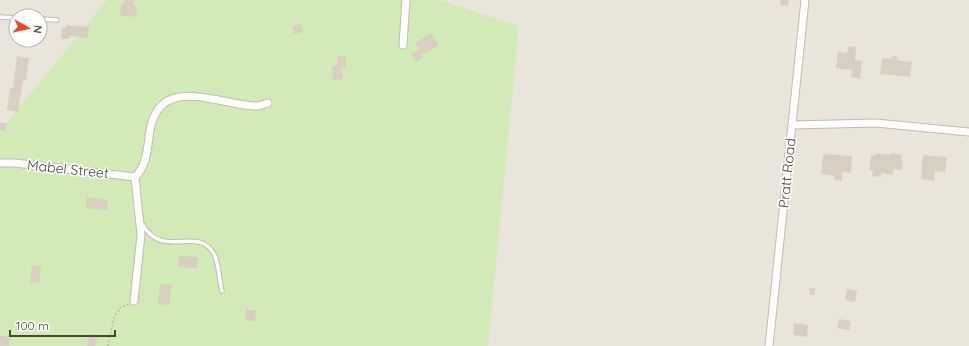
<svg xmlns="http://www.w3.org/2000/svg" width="969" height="346" viewBox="0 0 969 346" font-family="Quicksand,sans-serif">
<rect width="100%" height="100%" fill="#f6f3ec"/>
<path fill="#eae5da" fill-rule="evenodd" d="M0,0H969V346H0ZM16,16H40V40H16Z"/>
<path fill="#d2eab5" d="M107,0H440L519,26L488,346H0V131Z"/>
<g fill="#d8cfc1">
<path d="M125,0H134L133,5L137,6L136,17L120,15L122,3L124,4Z"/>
<path d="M781,0H789L788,6L780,5Z"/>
<path d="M301,24L303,32L294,34L292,26Z"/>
<path d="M66,25L89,27L88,38L70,36L69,39H61L62,28H66Z"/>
<path d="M431,33L439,45L421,55L423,58L416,62L411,54L419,49L415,43Z"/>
<path d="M848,46L856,47L855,60L862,61L860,79L851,77L852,70L836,68L838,52L847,53Z"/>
<path d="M17,56L29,58L26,80H23L18,112L7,110L10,88H13Z"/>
<path d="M337,56H346V68H342L343,79L333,80L332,66L337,65Z"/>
<path d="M892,56L898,57L897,60L912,62L910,77L880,74L882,58L891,59Z"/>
<path d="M0,123H6V131L0,130Z"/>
<path d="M876,153L891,155V153L902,155L901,160L903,161L902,170L894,169L893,175L881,173V177L872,176L873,170H869L871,155L875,156Z"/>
<path d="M823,154L852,156L851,173L842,172V181L834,180V176L821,174Z"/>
<path d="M923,155L947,157L945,172L935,171L934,181L921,179Z"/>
<path d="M87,197L108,200L107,210L86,208Z"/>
<path d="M179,256L198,257L197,268L178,267Z"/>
<path d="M32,265L41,266L39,283L30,282Z"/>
<path d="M160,284L172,285L169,305L158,304Z"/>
<path d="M809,288H815V295H810Z"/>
<path d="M847,289L857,291L855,302L845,300Z"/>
<path d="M246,309L256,311L255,321L245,320Z"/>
<path d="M839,319L851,321L849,330L837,328Z"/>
<path d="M794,323L808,325L807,337L793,335Z"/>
<path d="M90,334L98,336L95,346H87Z"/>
<path d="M0,335L10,338L9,346H0Z"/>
</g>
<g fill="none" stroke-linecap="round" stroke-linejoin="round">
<defs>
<g id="lane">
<path d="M0,17L16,18"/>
<path d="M40,19L57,20"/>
<path d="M142,224C164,261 197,224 214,254C219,263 219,280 222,291"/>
</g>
<g id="street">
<path d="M403,45L406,0"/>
<path d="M792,125L876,123L969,132"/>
<path d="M0,163H15L135,177"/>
<path d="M134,301L141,235L135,177C155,158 142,126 161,106C182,84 229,106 256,106C260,106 264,104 268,103"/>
<path d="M769,346L805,0"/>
</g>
</defs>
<use href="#lane" stroke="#c2bbae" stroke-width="5.5"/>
<use href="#street" stroke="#c2bbae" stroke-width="9"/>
<path stroke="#c4b79f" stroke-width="1.5" stroke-dasharray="2 2" stroke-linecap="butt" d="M108,346L114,317L121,307L129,304"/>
<use href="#lane" stroke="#fff" stroke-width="3.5"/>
<use href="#street" stroke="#fff" stroke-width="7"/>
</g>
<g text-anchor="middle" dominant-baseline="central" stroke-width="3.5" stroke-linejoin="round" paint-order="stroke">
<g font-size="14" fill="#4b4439" stroke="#fff">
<text transform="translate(68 169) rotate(6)">Mabel Street</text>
<text transform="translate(787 173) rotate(-84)">Pratt Road</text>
</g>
</g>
<g transform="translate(28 28) rotate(98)"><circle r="19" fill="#ffffff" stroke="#b7b4b0"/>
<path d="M0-3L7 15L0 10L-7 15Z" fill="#fc3f1d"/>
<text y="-6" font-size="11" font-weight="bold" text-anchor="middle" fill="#4b4439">N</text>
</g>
<path d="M10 330v6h105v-6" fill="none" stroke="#4b4439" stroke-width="2"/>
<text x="16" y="330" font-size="12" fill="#4b4439" stroke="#ffffff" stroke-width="3" paint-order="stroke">100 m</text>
</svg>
